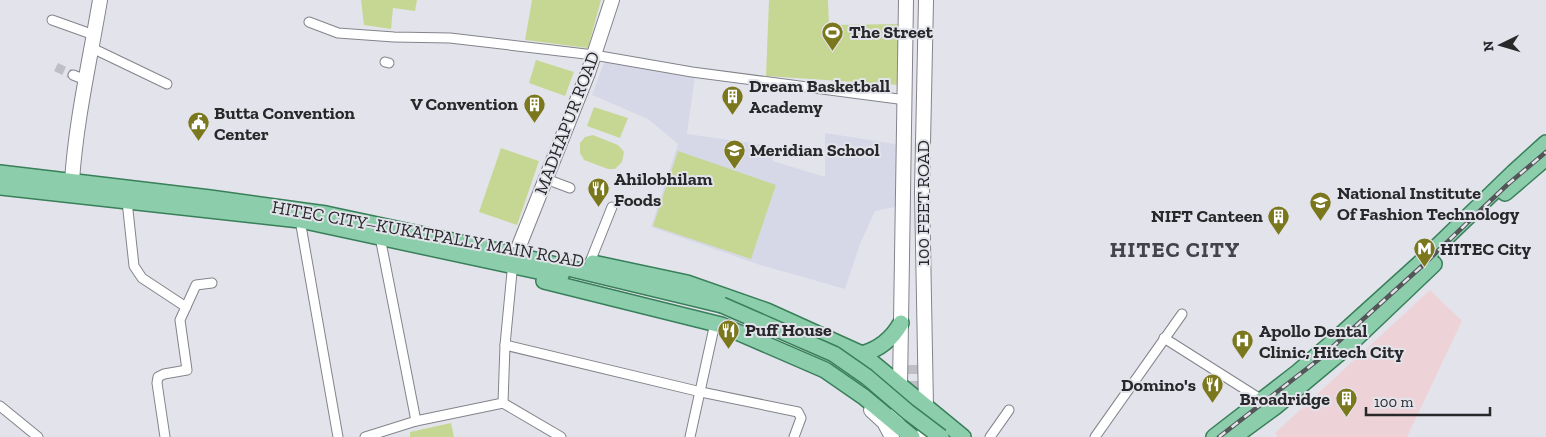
<svg xmlns="http://www.w3.org/2000/svg" width="1546" height="437" viewBox="0 0 1546 437" font-family="'Zilla Slab',serif">
<rect width="100%" height="100%" fill="#e3e4eb"/>
<path fill="#edd3d7" d="M1430,290L1462,321L1407,437H1278L1275,433Z"/>
<path fill="#d7d8e7" d="M605,60L695,76L687,134L772,146L773,161L825,177V133L896,144L895,207L875,211L860,244L845,289L760,265L651,227L678,144L648,119L592,95Z"/>
<g fill="#c6d794">
<path d="M361,0H417L415,11L393,8L391,29L364,25Z"/>
<path d="M532,0H601L588,48L525,40Z"/>
<path d="M769,0H828L829,25L900,24L899,85L766,76Z"/>
<path d="M536,60L574,72L565,96L529,83Z"/>
<path d="M594,107L628,118L620,138L587,126Z"/>
<path d="M593,135L618,145L624,152L622,162L615,169H608L584,160L580,153V143L585,137Z"/>
<path d="M501,148L539,161L517,225L479,212Z"/>
<path d="M678,151L776,185L751,259L653,226Z"/>
<path d="M451,423L454,437H410V432Z"/>
</g>
<g fill="none" stroke-linecap="round" stroke-linejoin="round">
<path stroke="#bebec5" stroke-width="9" stroke-dasharray="9 4.5" stroke-linecap="butt" d="M56,67L73,75"/>
<path stroke="#bebec5" stroke-width="14" stroke-dasharray="14 7" stroke-linecap="butt" d="M915,437V365"/>
<defs>
<g id="street">
<path d="M52,20L94,35"/>
<path d="M309,22L338,33L394,37L450,38L594,55L692,72L906,100"/>
<path d="M92,48L167,84"/>
<path d="M385,62L389,63"/>
<path d="M73,75L86,80"/>
<path d="M546,179L570,188"/>
<path d="M127,201L134,266L142,278L186,307"/>
<path d="M300,220L338,437"/>
<path d="M380,237L416,421"/>
<path d="M590,262L612,207"/>
<path d="M1164,338L1262,400"/>
<path d="M505,345L701,392L798,412L801,418L794,437"/>
<path d="M503,403L505,345L512,272"/>
<path d="M0,406L38,437"/>
<path d="M165,437L157,383L158,377L164,374L187,370L180,320L196,285L212,283"/>
<path d="M365,437L416,421L503,403L561,437"/>
<path d="M690,437L715,323"/>
<path d="M990,437L1009,410"/>
<path d="M1095,437L1182,314"/>
</g>
<g id="secondary">
<path d="M72,181C76,120 90,60 100,0"/>
<path d="M519,246L588,73L612,0"/>
<path d="M871,410L884,422L892,437"/>
<path d="M897,425L900,386L906,0"/>
<path d="M924,437L926,407L922,191L926,0"/>
</g>
<g id="primary">
<path d="M0,173L210,198L326,214L481,247L722,305"/>
<path d="M0,187L300,220L561,276"/>
<path d="M1505,193L1546,158"/>
<path d="M593,263L687,283L767,311L862,354L963,437"/>
<path d="M544,281L721,325L825,370L864,397L912,437"/>
<path d="M862,354C880,349 892,339 901,323"/>
<path d="M1214,437L1298,372L1335,340L1419,264L1514,172L1546,143"/>
<path d="M1234,437L1275,407L1348,346L1434,264"/>
</g>
</defs>
<use href="#street" stroke="#83848b" stroke-width="11"/>
<use href="#secondary" stroke="#83848b" stroke-width="16"/>
<use href="#primary" stroke="#387f5a" stroke-width="18"/>
<use href="#street" stroke="#fff" stroke-width="9"/>
<use href="#secondary" stroke="#fff" stroke-width="14"/>
<use href="#primary" stroke="#8cceab" stroke-width="15"/>
<defs>
<path id="rail" d="M1219,437L1318,360L1422,266L1507,185L1546,152"/>
</defs>
<use href="#rail" stroke="#545558" stroke-width="4.5"/>
<use href="#rail" stroke="#e3e4eb" stroke-width="2.5" stroke-dasharray="8" stroke-linecap="butt"/>
<defs>
<path id="primary-bridge" d="M722,305L834,354L867,377L908,412L941,437"/>
</defs>
<use href="#primary-bridge" stroke="#387f5a" stroke-width="18" stroke-linecap="butt"/>
<use href="#primary-bridge" stroke="#8cceab" stroke-width="15"/>
</g>
<defs>
<symbol id="stadium-pin" viewBox="-11 -11 22 30"><path d="M0 17L-7.5 6A9.5 9.5 0 1 1 7.5 6Z" fill="#7a771c" stroke="#e3e4eb"/><path d="M0-5a6.5 5 0 1 0 0 10a6.5 5 0 1 0 0-10ZM-3.5-1.8h7v3.6h-7Z" fill="#fff"/></symbol>
<symbol id="building-pin" viewBox="-11 -11 22 30"><path d="M0 17L-7.5 6A9.5 9.5 0 1 1 7.5 6Z" fill="#7a771c" stroke="#e3e4eb"/><path d="M-4-6H4V6H1V3H-1V6H-4ZM-2.5-4.3h1.7v1.8h-1.7ZM.8-4.3h1.7v1.8H.8ZM-2.5-1h1.7V.8h-1.7ZM.8-1h1.7V.8H.8Z" fill="#fff"/></symbol>
<symbol id="civic-pin" viewBox="-11 -11 22 30"><path d="M0 17L-7.5 6A9.5 9.5 0 1 1 7.5 6Z" fill="#7a771c" stroke="#e3e4eb"/><path d="M-.6-6.5H3V-4.5H.6V-3L4-1V1h2V6H-6V1h2V-1L-.6-3ZM-1.2 2.5V6h2.4V2.5Z" fill="#fff"/></symbol>
<symbol id="school-pin" viewBox="-11 -11 22 30"><path d="M0 17L-7.5 6A9.5 9.5 0 1 1 7.5 6Z" fill="#7a771c" stroke="#e3e4eb"/><path d="M0-5L7-2L0 1L-7-2ZM-4 1L0 2.5L4 1V4Q0 6-4 4Z" fill="#fff"/></symbol>
<symbol id="restaurant-pin" viewBox="-11 -11 22 30"><path d="M0 17L-7.5 6A9.5 9.5 0 1 1 7.5 6Z" fill="#7a771c" stroke="#e3e4eb"/><path d="M-5-6h1v4h1v-4h1v4h1v-4h1v5L-1.5 .5V6h-2V.5L-5-1ZM5-6V6H3V1.5H1.5Q1.5-4 5-6Z" fill="#fff"/></symbol>
<symbol id="university-pin" viewBox="-11 -11 22 30"><path d="M0 17L-7.5 6A9.5 9.5 0 1 1 7.5 6Z" fill="#7a771c" stroke="#e3e4eb"/><path d="M0-5L7-2L0 1L-7-2ZM-4 1L0 2.5L4 1V4Q0 6-4 4Z" fill="#fff"/></symbol>
<symbol id="metro-pin" viewBox="-11 -11 22 30"><path d="M0 17L-7.5 6A9.5 9.5 0 1 1 7.5 6Z" fill="#7a771c" stroke="#e3e4eb"/><path d="M-5.5 5V-5H-3L0 0L3-5H5.5V5H3V-.5L0 4L-3-.5V5Z" fill="#fff"/></symbol>
<symbol id="hospital-pin" viewBox="-11 -11 22 30"><path d="M0 17L-7.5 6A9.5 9.5 0 1 1 7.5 6Z" fill="#7a771c" stroke="#e3e4eb"/><path d="M-5-5h3v3.5h4V-5h3V5h-3V1.5h-4V5h-3Z" fill="#fff"/></symbol>
</defs>
<g fill-rule="evenodd">
<use href="#stadium-pin" x="820" y="20" width="25" height="34"/>
<use href="#building-pin" x="720" y="84" width="25" height="34"/>
<use href="#building-pin" x="522" y="92" width="25" height="34"/>
<use href="#civic-pin" x="186" y="110" width="25" height="34"/>
<use href="#school-pin" x="722" y="138" width="25" height="34"/>
<use href="#restaurant-pin" x="586" y="176" width="25" height="34"/>
<use href="#university-pin" x="1308" y="190" width="25" height="34"/>
<use href="#building-pin" x="1266" y="204" width="25" height="34"/>
<use href="#metro-pin" x="1412" y="236" width="25" height="34"/>
<use href="#restaurant-pin" x="716" y="318" width="25" height="34"/>
<use href="#hospital-pin" x="1230" y="328" width="25" height="34"/>
<use href="#restaurant-pin" x="1200" y="372" width="25" height="34"/>
<use href="#building-pin" x="1334" y="386" width="25" height="34"/>
</g>
<g text-anchor="middle" dominant-baseline="central" stroke-width="4" stroke-linejoin="round" paint-order="stroke">
<g font-size="18" font-weight="bold" fill="#28282b" stroke="#e3e4eb" text-anchor="start">
<text x="849" y="32">The Street</text>
<text x="749" y="86">Dream Basketball<tspan x="749" dy="21">Academy</tspan></text>
<text x="518" y="104" text-anchor="end">V Convention</text>
<text x="214" y="113">Butta Convention<tspan x="214" dy="21">Center</tspan></text>
<text x="750" y="150">Meridian School</text>
<text x="614" y="179">Ahilobhilam<tspan x="614" dy="21">Foods</tspan></text>
<text x="1337" y="193">National Institute<tspan x="1337" dy="21">Of Fashion Technology</tspan></text>
<text x="1263" y="216" text-anchor="end">NIFT Canteen</text>
<text x="1440" y="249">HITEC City</text>
<text x="745" y="330">Puff House</text>
<text x="1259" y="331">Apollo Dental<tspan x="1259" dy="21">Clinic, Hitech City</tspan></text>
<text x="1196" y="385" text-anchor="end">Domino's</text>
<text x="1330" y="399" text-anchor="end">Broadridge</text>
</g>
<g font-size="18" fill="#28282b" stroke="#e3e4eb">
<text transform="translate(567 123) rotate(-69)">MADHAPUR ROAD</text>
<text transform="translate(923 203) rotate(-90)">100 FEET ROAD</text>
<text transform="translate(428 234) rotate(10)">HITEC CITY–KUKATPALLY MAIN ROAD</text>
</g>
<g font-size="22" font-weight="bold" letter-spacing="1" fill="#434349" stroke="#e3e4eb">
<text x="1175" y="249">HITEC CITY</text>
</g>
</g>
<g transform="translate(1501 45) rotate(265)" stroke="#e3e4eb" stroke-width="4" paint-order="stroke">
<path d="M0-4L9 19L0 12L-9 19Z" fill="#28282b"/>
<text y="-8" font-size="14" font-weight="bold" text-anchor="middle" fill="#28282b">N</text>
</g>
<path d="M1366 407v8h124v-8" fill="none" stroke="#28282b" stroke-width="2.5"/>
<text x="1374" y="407" font-size="15" fill="#28282b" stroke="#e3e4eb" stroke-width="4" paint-order="stroke">100 m</text>
</svg>
